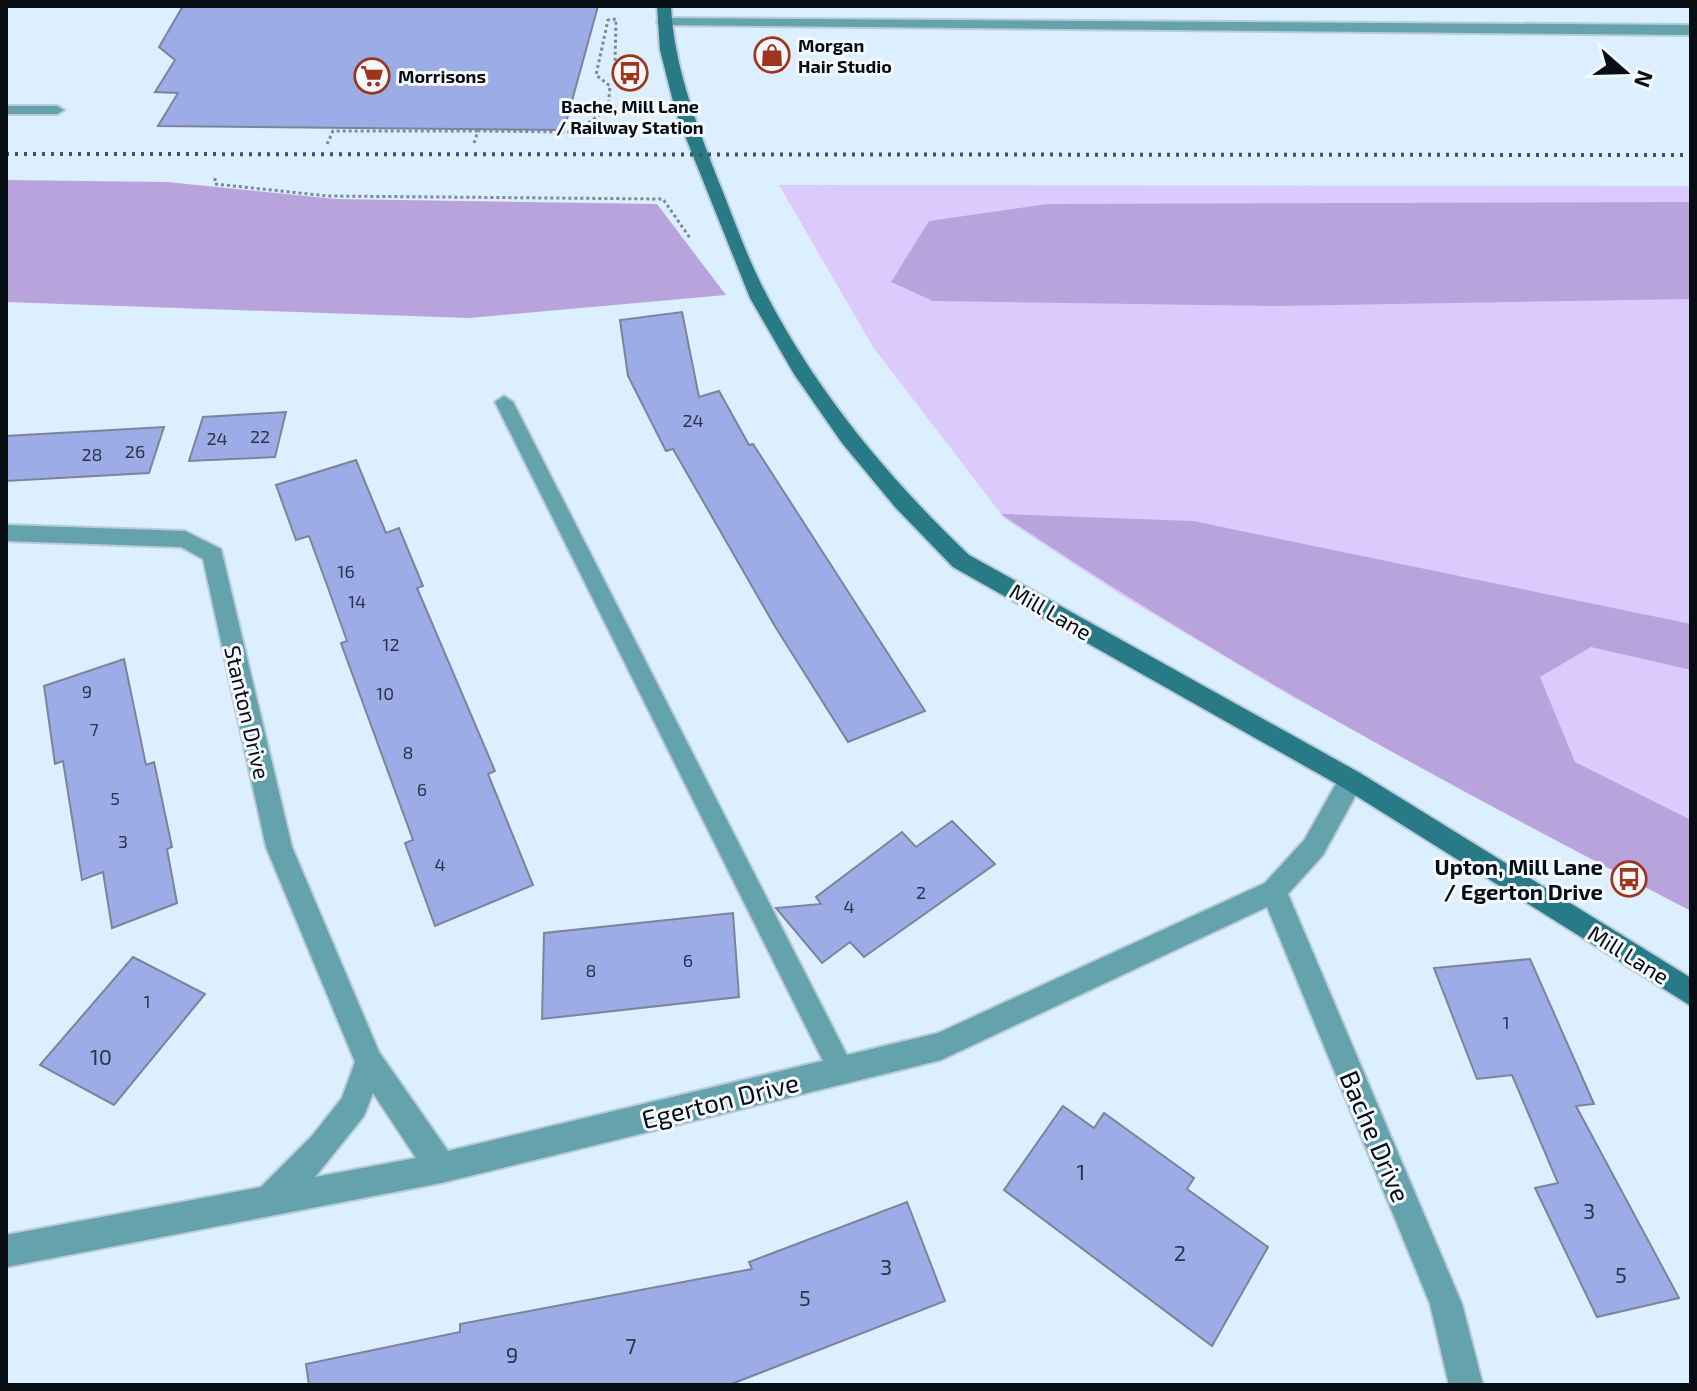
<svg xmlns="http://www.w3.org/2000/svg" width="1697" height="1391" viewBox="0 0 1697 1391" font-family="'Exo 2',sans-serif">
<rect width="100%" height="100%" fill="#dbeffe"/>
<path fill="#ddcafd" d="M779,185L1691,186V911L1294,698L1121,595L1005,519L873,347Z"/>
<g fill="#b9a3dd">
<path d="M6,180L167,182L336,199L657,204L726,295L469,318L6,302Z"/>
<path d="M1691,202V299L1276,306L933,301L891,282L929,221L1048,204Z"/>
<path d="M1001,514L1193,521L1691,624V670L1591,647L1540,677L1575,762L1691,820V911C1455,789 1221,663 1001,514Z"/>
</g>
<g fill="#9bace6" stroke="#7c839b" stroke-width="2">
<path d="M183,6H598L564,130L158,126L178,93L155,92L175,60L159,47Z"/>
<path d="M682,312L699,397L719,391L749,445L753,444L925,711L848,742L776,628L673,449L666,451L628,376L620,320Z"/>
<path d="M286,412L275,457L189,461L203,417Z"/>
<path d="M164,427L149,473L6,481V436Z"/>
<path d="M356,460L386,533L399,528L423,586L417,588L495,771L488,774L533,885L435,926L405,843L413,840L341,643L347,641L327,585L309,536L296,540L276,485Z"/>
<path d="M124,659L146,765L154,762L172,847L167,849L177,903L112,928L103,872L82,880L63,761L55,764L44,686Z"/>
<path d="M952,821L995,864L864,957L850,942L822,963L776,908L821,904L816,897L902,832L916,847Z"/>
<path d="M733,913L739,997L542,1019L544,933Z"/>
<path d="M133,957L205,994L114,1105L40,1065Z"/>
<path d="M1530,959L1594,1104L1576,1106L1679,1298L1597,1317L1535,1188L1558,1183L1512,1075L1477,1079L1434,968Z"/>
<path d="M1063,1106L1094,1128L1104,1113L1194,1178L1187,1189L1268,1247L1212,1346L1004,1190Z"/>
<path d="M907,1202L945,1301L729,1385H309L306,1364L460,1332V1324L752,1269L749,1262Z"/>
</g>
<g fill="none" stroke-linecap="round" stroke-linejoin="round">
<defs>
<g id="lane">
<path d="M6,106H57L64,110L57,114H6Z"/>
<path d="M504,396L513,402L850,1061L854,1070L850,1079L841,1083L832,1079L495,402Z"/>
</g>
<g id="street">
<path d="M664,18L1691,25V35L659,25L657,22Z"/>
<path d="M6,525L185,531L221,549L292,847L379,1052L448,1151L938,1033L1265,883L1305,839L1342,773L1351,769L1360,773L1364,780L1323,855L1288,894L1462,1304L1483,1385H1449L1430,1304L1267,907L941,1060L441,1183L6,1267V1235L261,1187L312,1136L342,1098L355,1062L266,847L203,559L181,547L6,541ZM373,1093L416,1158L315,1177L364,1116Z"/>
</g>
<path id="secondary" d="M657,6H671C674,66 695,119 716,175C731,211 743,247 760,282C811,385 886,476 969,555L1360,773L1691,978V1006L1342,787L953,567L895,507L842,443L794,374L750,298L676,113L660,50Z"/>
</defs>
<use href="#lane" stroke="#b9cbd8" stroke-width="4"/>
<use href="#street" stroke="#b9cbd8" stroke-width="4"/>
<use href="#secondary" stroke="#b9cbd8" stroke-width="4"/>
<g stroke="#7c8a95" stroke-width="3" stroke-dasharray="3 3" stroke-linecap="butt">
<path d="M608,109L610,86L596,75L608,20L616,19L615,65L631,63"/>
<path d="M474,143L478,131L575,132L608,109L643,106"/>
<path d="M327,144L333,131H478"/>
<path d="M215,178V184L328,196L663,199L690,238"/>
</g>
<use href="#lane" fill="#64a2ac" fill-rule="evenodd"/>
<use href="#street" fill="#64a2ac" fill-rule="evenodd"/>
<use href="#secondary" fill="#287a87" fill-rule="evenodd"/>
<path stroke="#46515a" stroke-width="4" stroke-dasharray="3 6" stroke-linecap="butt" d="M6,154L1691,155"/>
</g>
<defs>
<symbol id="shop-ring" viewBox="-11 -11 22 22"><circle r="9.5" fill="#f5f9fd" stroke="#9e351c" stroke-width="1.5"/><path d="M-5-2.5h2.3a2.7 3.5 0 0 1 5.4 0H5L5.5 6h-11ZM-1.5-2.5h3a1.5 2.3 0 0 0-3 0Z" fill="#9e351c"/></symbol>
<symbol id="bus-ring" viewBox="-11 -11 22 22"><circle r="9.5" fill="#f5f9fd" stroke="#9e351c" stroke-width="1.5"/><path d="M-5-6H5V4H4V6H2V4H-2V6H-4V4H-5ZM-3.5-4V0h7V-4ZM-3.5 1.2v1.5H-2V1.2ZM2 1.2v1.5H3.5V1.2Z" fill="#9e351c"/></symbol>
<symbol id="supermarket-ring" viewBox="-11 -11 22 22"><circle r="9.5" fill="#f5f9fd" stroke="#9e351c" stroke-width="1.5"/><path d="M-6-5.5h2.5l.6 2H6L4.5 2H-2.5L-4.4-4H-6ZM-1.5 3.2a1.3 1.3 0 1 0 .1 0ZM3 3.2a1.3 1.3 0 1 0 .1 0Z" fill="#9e351c"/></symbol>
</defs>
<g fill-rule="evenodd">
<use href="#shop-ring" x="752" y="35" width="40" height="40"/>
<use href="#bus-ring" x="610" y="53" width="40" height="40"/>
<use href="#supermarket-ring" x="352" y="56" width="40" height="40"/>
<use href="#bus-ring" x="1609" y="859" width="40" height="40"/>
</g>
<g text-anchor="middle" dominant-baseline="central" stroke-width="6" stroke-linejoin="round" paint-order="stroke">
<g font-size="18" font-weight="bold" fill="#060d13" stroke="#f5f9fd" text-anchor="start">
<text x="798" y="45">Morgan<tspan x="798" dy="21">Hair Studio</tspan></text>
<text x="398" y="76">Morrisons</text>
<text x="630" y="106" text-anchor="middle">Bache, Mill Lane<tspan x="630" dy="21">/ Railway Station</tspan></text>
</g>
<g font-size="18" fill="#2b3548">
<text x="693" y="420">24</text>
<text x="260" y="436">22</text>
<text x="217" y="438">24</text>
<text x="135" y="451">26</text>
<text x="92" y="454">28</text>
<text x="346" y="571">16</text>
<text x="357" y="601">14</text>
<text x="391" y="644">12</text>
<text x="87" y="691">9</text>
<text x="385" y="693">10</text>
<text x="94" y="729">7</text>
<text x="408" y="752">8</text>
<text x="422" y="789">6</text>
<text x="115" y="798">5</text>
<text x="123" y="841">3</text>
<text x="440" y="864">4</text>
<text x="921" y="892">2</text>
<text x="849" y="906">4</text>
<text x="688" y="960">6</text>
<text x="591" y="970">8</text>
<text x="147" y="1001">1</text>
<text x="1506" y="1022">1</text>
</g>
<g font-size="22" fill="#060d13" stroke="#f5f9fd">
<text transform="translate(1051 611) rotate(30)">Mill Lane</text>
<text transform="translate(248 712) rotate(77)">Stanton Drive</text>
<text transform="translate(1629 954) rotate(32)">Mill Lane</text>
</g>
<g font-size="22" font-weight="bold" fill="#060d13" stroke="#f5f9fd" text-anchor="end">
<text x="1603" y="866">Upton, Mill Lane<tspan x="1603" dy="25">/ Egerton Drive</tspan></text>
</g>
<g font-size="22" fill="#2b3548">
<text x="101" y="1056">10</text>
<text x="1081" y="1171">1</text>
<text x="1589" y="1210">3</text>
<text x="1180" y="1252">2</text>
<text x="886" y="1266">3</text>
<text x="1621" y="1274">5</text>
<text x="805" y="1297">5</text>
<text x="631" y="1345">7</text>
<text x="512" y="1354">9</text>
</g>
<g font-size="26" fill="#060d13" stroke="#f5f9fd">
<text transform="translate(720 1100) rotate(-14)">Egerton Drive</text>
<text transform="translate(1376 1136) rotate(67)">Bache Drive</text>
</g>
</g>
<rect width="1697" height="1391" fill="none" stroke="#060d13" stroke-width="16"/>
<g transform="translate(1625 72) rotate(110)" stroke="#f5f9fd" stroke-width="6" paint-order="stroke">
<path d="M0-6L14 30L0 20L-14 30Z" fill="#060d13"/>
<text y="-12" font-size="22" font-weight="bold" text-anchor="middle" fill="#060d13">N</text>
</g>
</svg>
